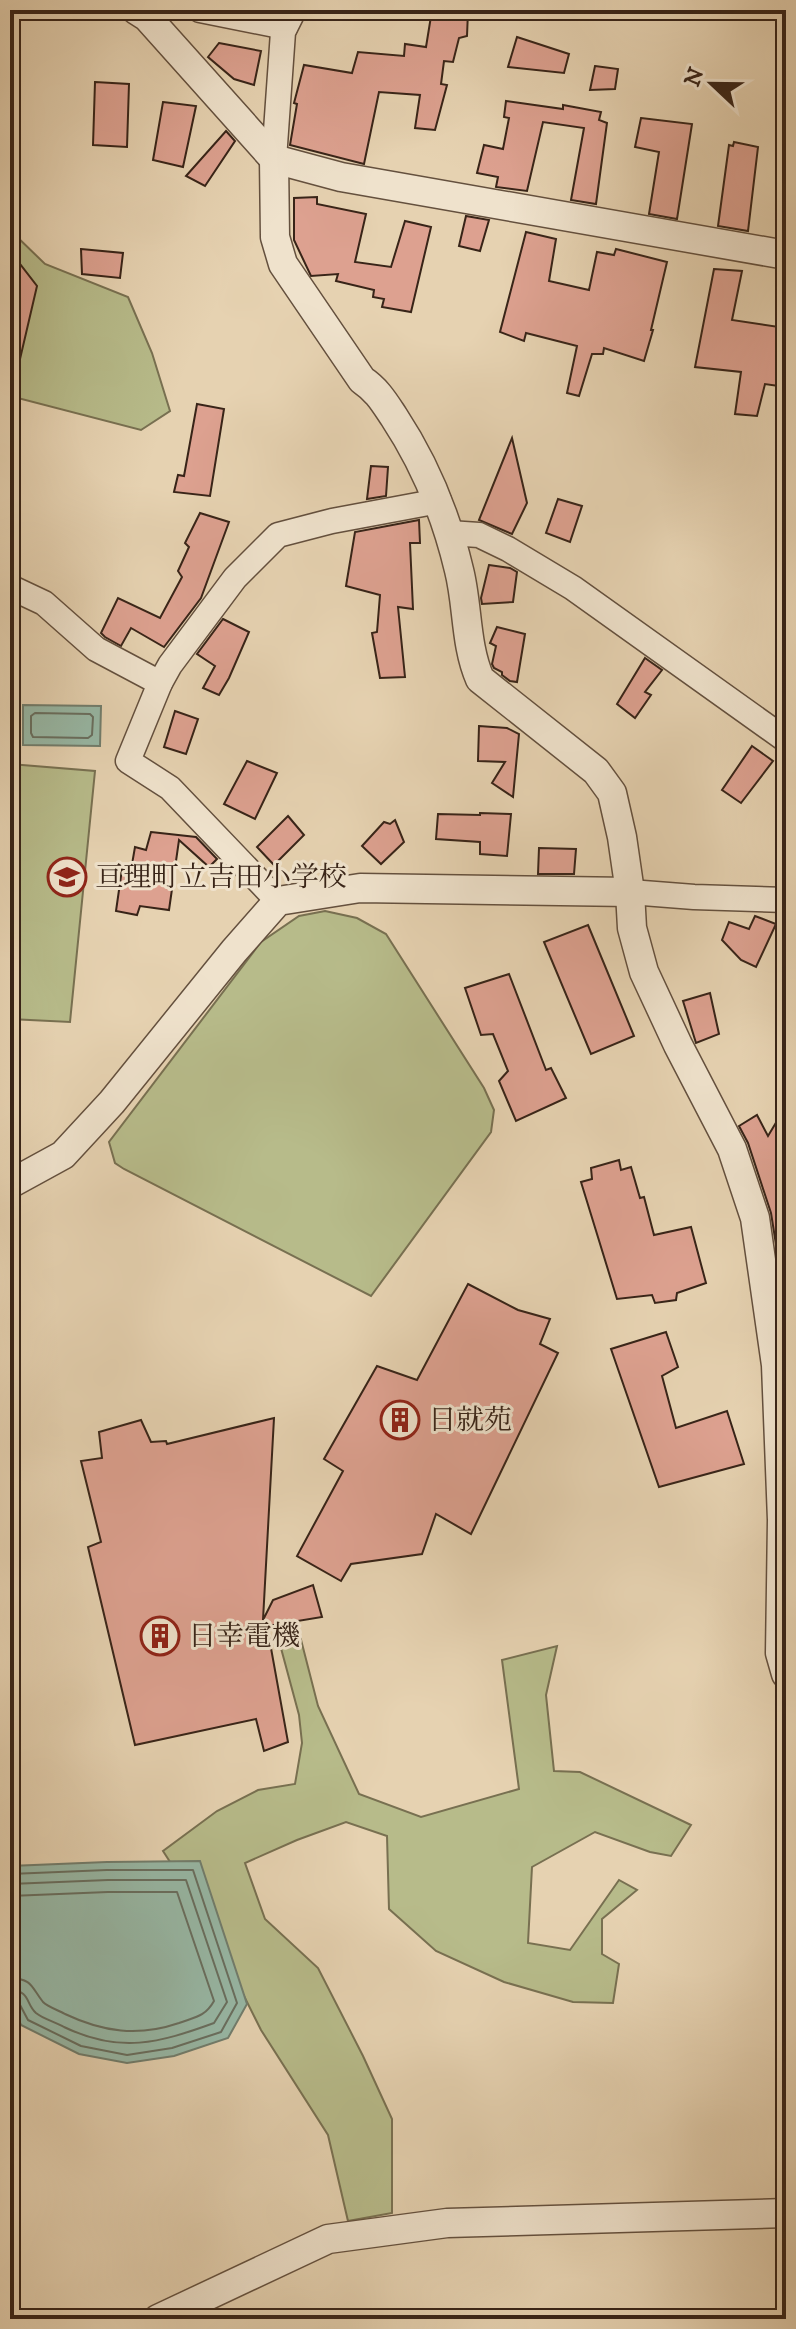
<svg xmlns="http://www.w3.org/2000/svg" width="796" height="2329" viewBox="0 0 796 2329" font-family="'IM FELL DW Pica','Noto Serif JP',serif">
<rect width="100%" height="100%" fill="#e6d2b1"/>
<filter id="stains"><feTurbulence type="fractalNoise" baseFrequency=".0025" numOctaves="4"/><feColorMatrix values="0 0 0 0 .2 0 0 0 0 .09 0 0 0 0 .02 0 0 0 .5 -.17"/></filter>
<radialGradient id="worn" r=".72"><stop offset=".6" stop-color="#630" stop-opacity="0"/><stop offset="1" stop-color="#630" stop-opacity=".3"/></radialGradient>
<g fill="#b7bb8a" stroke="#787051" stroke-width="2">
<path d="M10,230L45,264L128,297L152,353L170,411L141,430L10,396Z"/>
<path d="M10,764L95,771L70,1022L10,1019Z"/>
<path d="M325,911L357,918L386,934L484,1088L494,1110L491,1132L371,1296L124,1169L115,1163L109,1142L261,942L299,916Z"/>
<path d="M298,1628L318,1706L359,1794L421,1817L519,1789L502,1660L557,1646L546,1695L554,1771L580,1772L691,1825L671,1856L650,1852L595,1832L532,1867L528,1943L570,1950L619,1880L637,1890L602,1919V1954L619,1964L613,2003L573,2002L504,1982L436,1951L389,1909L387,1836L346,1822L297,1840L245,1863L265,1919L318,1968L363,2056L392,2119V2213L348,2221L328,2135L261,2030L201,1910L163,1851L217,1811L258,1790L295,1784L302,1743L299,1715L278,1637Z"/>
</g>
<g fill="#97b8a6" stroke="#717d6d" stroke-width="2">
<path d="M23,705L101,706L100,746L23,745Z"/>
<path d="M200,1861L247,2004L228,2038L174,2056L127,2063L79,2054L21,2025L10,2001V1866L107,1862Z"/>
</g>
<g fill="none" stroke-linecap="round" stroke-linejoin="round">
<g stroke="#686e5f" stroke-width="2">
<path d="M35,713L90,714L93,717L92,735L88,738L33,737L31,733V716Z"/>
<path d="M10,1874L107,1870H193L237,2003L221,2032L172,2048L127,2055L81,2046L28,2020L19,2003L10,2000"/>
<path d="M10,1884L108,1880H186L227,2002L214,2023C159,2043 120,2054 64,2027C56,2022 43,2019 36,2013C25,2003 31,1991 10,1990"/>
<path d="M10,1896L108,1892H177L214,2001C205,2017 195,2017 179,2023C138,2037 103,2032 65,2014C58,2010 48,2007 43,2002C31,1987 33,1979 10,1978"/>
</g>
</g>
<g fill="#dda190" stroke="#382418" stroke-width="2">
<path d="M432,10L468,11L467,36L459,38L453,62L444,61L441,84L447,85L435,130L415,128L420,95L379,92L364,164L290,145L297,104L294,103L304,65L352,73L358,52L404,56L405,44L426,47Z"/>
<path d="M517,37L569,54L564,73L508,67Z"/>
<path d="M219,43L261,51L254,85L234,79L208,57Z"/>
<path d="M595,66L618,69L615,89L590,90Z"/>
<path d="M95,82L129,84L127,147L93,145Z"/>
<path d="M506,101L563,109V105L601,112L599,120L607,123L596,204L571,200L584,128L543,122L527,191L496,187L498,177L477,173L484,145L503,149L509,118L504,117Z"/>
<path d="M163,102L196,106L183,167L153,160Z"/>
<path d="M641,118L692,124L677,219L649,214L659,152L635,147Z"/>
<path d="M226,131L235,141L205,186L186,176Z"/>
<path d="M734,142L758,147L748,231L718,226L729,145L733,146Z"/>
<path d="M317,197V204L366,214L355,262L391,267L405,221L431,227L411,312L382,307L384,299L373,297L374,290L336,281L338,274L311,276L294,240V198Z"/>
<path d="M466,216L489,220L480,251L459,246Z"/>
<path d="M526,232L556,239L549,281L589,290L597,252L614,255L616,249L667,262L651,330H653L644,361L604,348L603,354H592L579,396L567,393L577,346L526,333L524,341L500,332Z"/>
<path d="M81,249L123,253L120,278L82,274Z"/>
<path d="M10,251L37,286L17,372L10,371Z"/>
<path d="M714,269L742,271L732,320L786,328V387L765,384L757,416L735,414L741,372L695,367Z"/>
<path d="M197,404L224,409L210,496L174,492L178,475L184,476Z"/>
<path d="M512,438L527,503L512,534L479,520Z"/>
<path d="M371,466L388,467L386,496L367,499Z"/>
<path d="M558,499L582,506L570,542L546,533Z"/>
<path d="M200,513L229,522L201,598L164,647L131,628L121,646L105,637L101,633L118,598L160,618L182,577L178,571L189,547L185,543Z"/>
<path d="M419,520L420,543H410L413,609L398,607L405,677L380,678L372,633L377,632L380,595L346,586L355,532Z"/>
<path d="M489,565L510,568L517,572L513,602L482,604L481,598Z"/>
<path d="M223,619L249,632L229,678L219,695L203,688L215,666L197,654Z"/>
<path d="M497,627L525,634L517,682L510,681L502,675V672L494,668L492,664L496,646L490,643Z"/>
<path d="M645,658L662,670L645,692L651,695L635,718L617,704Z"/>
<path d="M175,711L198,719L186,754L164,747Z"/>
<path d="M479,726L507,728L519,734L513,797L492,783L505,762L478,761Z"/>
<path d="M752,746L773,761L741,803L722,790Z"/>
<path d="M247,761L277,773L255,819L224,804Z"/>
<path d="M480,813L511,814L507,856L480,854V842L436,839L438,814L480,815Z"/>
<path d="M288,816L304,835L274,865L257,847Z"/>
<path d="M395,820L404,842L381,864L362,846L384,822L390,824Z"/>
<path d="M151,832L196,837L217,859L209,867L179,840L169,910L140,906L137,915L116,911L122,869L131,870L135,847L146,850Z"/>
<path d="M539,848L576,849L574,874H538Z"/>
<path d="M755,916L776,924L756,967L741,960L722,940L729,922L749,929Z"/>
<path d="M588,925L634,1036L591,1054L544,942Z"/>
<path d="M509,974L546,1070L551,1068L566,1098L516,1121L499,1081L508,1071L493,1034L481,1035L465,988Z"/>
<path d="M710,993L719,1034L696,1043L683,1001Z"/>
<path d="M757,1115L768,1136L777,1121L786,1165V1256L778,1257L771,1213L748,1143L739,1126Z"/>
<path d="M619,1160L621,1170L631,1167L640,1198L644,1197L654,1235L691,1227L706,1283L677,1293L676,1300L655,1303L652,1295L617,1299L581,1182L592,1179L591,1168Z"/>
<path d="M468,1284L518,1310L550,1319L540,1344L558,1353L471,1534L436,1514L422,1554L351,1564L341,1581L297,1556L343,1471L324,1459L377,1366L417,1380Z"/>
<path d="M666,1332L678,1367L662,1376L676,1428L727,1411L744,1464L659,1487L611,1349Z"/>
<path d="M274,1418L263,1620L273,1600L313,1585L322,1617L267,1626L288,1742L264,1751L256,1719L135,1745L88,1547L101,1542L81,1461L102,1458L99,1432L141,1420L151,1442L166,1441L167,1444Z"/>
</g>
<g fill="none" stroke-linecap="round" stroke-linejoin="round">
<defs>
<g id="minor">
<path d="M200,10L285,27"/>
<path d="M274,159L283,32L294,10"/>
<path d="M449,533L479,535L508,549L573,588L786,740"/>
<path d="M10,587L44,603L96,649L160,683"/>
<path d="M630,892L694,897L786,900"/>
<path d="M278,901L170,788L128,761L160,683L170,665L235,578L278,535L332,521L439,501"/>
</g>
<g id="tertiary">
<path d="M136,10L147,17L274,159L341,177L786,255"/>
<path d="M274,159L275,237L283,264L362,380C377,390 384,402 394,417C425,464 446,515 459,570C468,605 465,645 480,679L596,771L612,793L622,837L630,892L632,928L644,972L678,1045L732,1149L755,1218L776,1365L782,1520L780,1653L786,1674"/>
<path d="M10,1184L63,1155L112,1102L234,951L278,901L360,888L630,892"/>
<path d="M158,2319L328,2239L447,2223L786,2213"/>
</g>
</defs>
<use href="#minor" stroke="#64503e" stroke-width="27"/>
<use href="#tertiary" stroke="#64503e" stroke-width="31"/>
<use href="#minor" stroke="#efe2cc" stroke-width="24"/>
<use href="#tertiary" stroke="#efe2cc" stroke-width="28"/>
</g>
<defs>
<symbol id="school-ring" viewBox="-11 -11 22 22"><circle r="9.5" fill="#efe2cc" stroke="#8f2418" stroke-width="1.5"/><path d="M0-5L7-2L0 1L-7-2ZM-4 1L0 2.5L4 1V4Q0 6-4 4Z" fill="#8f2418"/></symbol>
<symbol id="building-ring" viewBox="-11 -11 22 22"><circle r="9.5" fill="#efe2cc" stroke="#8f2418" stroke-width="1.5"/><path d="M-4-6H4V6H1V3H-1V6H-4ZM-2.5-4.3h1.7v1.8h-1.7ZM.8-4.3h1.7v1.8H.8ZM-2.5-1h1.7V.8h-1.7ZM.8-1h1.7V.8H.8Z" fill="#8f2418"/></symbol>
</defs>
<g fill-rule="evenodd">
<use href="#school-ring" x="45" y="855" width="44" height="44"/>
<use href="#building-ring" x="378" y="1398" width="44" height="44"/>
<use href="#building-ring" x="138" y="1614" width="44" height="44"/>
</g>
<g text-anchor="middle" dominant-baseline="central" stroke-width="6" stroke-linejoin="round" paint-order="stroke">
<g font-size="28" fill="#382418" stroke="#efe2cc" text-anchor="start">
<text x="95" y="877">亘理町立吉田小学校</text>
<text x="428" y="1420">日就苑</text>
<text x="188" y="1636">日幸電機</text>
</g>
</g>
<rect width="796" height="2329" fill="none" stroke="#e6d2b1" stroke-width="40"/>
<rect x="12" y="12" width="772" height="2305" fill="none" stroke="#382418" stroke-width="4"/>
<rect x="20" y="20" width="756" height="2289" fill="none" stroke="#382418" stroke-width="2"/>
<g transform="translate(712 84) rotate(292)" stroke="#efe2cc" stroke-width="6" paint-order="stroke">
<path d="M0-6L14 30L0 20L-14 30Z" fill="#382418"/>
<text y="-12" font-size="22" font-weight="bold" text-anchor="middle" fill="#382418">N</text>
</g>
<rect width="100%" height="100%" filter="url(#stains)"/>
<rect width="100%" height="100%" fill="url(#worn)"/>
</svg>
